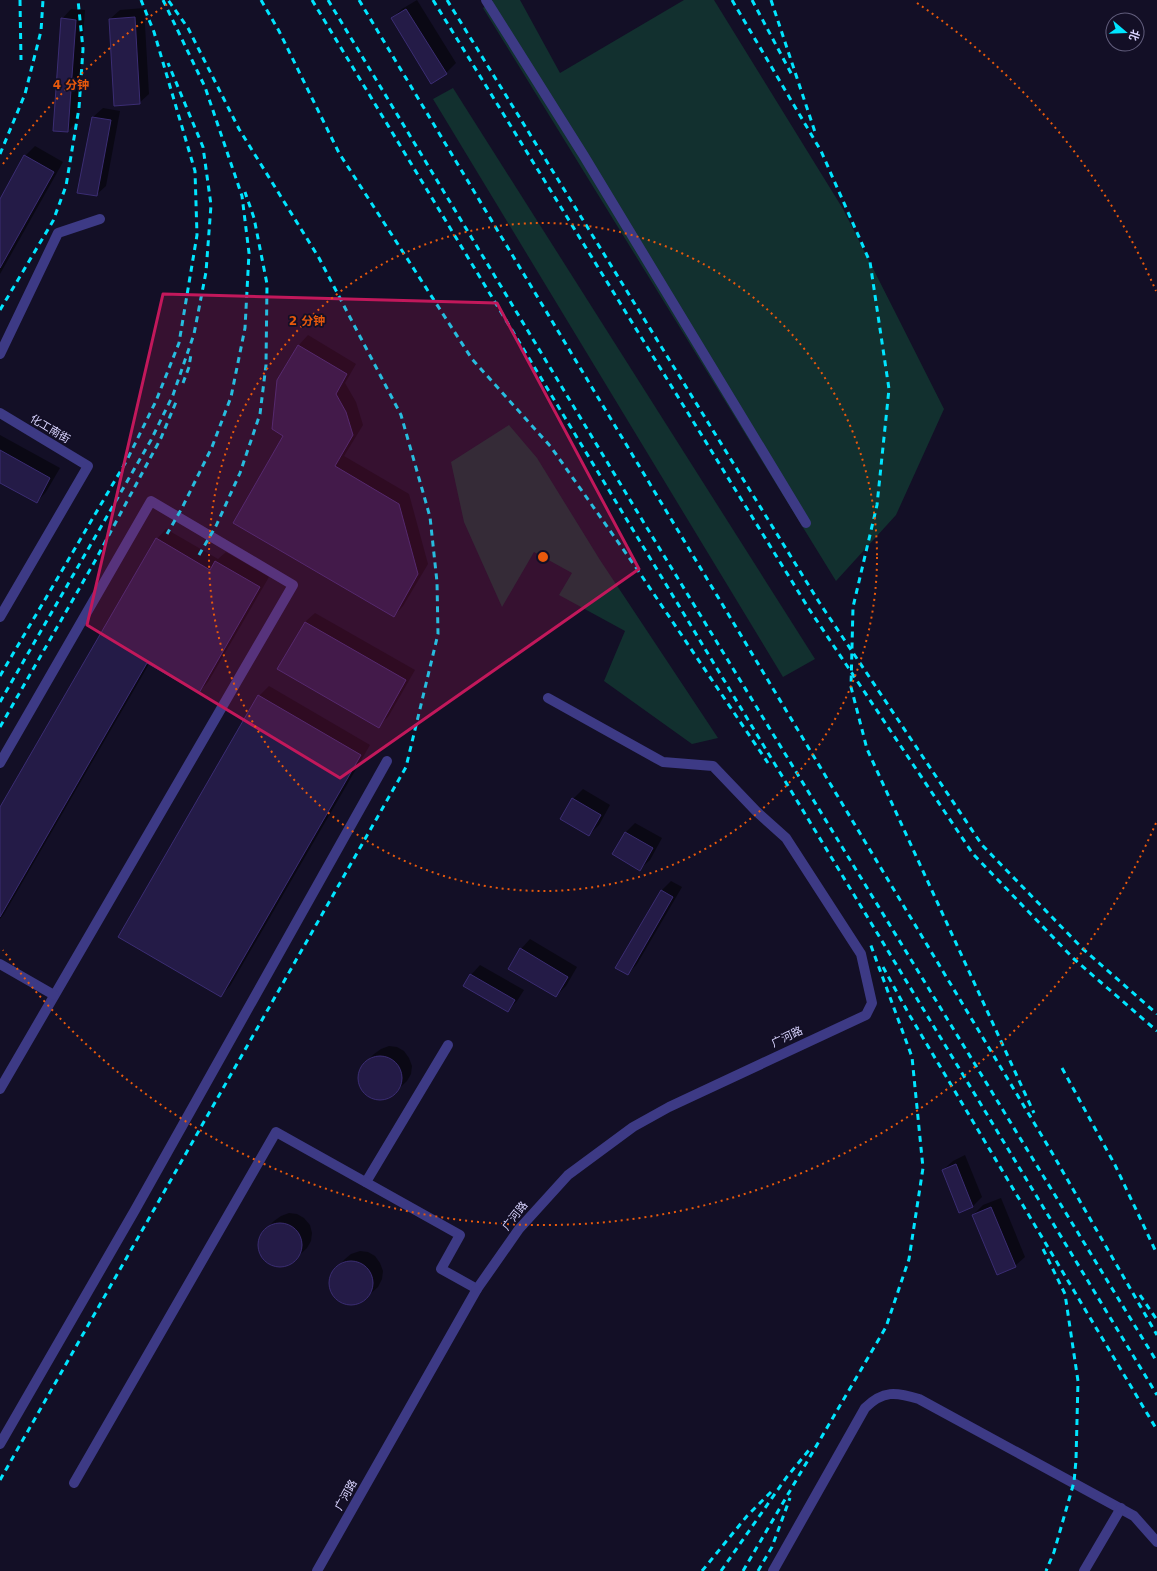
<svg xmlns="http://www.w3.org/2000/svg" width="1157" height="1571" viewBox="0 0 1157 1571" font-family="'DejaVu Sans','Noto Sans SC',sans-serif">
<rect width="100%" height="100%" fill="#130f26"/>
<g fill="#12302f">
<path d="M493,0H520L560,73L684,0H714L843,209L944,409L896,515L836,581L483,8Z"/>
<path d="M453,88L815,659L783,677L433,99Z"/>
<path d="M509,425L537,458L600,560L718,738L692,744L604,681L625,631L559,595L572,573L534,552L502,607L464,522L451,462Z"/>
</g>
<g fill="#0007">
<path d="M417,0L456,63L446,73L392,18L402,9Z"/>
<path d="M144,8L149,94L139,103L110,19L120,10Z"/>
<path d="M71,9L85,10L77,122L68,131L62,19Z"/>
<path d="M103,108L120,111L106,186L96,195L93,117Z"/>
<path d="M35,146L63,162L0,274V201L25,156Z"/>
<path d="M308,335L356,364L345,383L356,402L363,425L344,456L409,494L428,564L403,606L394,616L284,435L278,380L299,345Z"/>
<path d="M0,435L60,468L46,492L37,502L0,482Z"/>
<path d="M166,529L218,559L226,552L269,577L208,682L199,692L149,664L4,914L0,919V809L157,539Z"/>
<path d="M315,613L415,670L388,717L378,726L305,622Z"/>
<path d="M269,686L370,745L230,986L220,996L259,696Z"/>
<path d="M583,789L610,805L599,825L589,835L561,819L573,799Z"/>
<path d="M635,823L662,838L650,860L640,869L625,833Z"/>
<path d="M671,881L682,887L637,964L628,974L662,890Z"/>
<path d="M530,939L577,967L566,986L556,996L521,949Z"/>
<path d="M480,965L524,990L517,1001L507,1011L471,975Z"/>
<path d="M389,1046L397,1047L404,1051L409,1058L412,1066L411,1074L407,1081L390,1097L382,1099L374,1098L367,1094L361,1088L359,1080L360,1072L364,1064L374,1054L381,1049Z"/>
<path d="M965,1155L982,1197L972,1207L943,1170L953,1161Z"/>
<path d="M1001,1198L1025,1257L1015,1266L973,1215L983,1205Z"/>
<path d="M289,1213L297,1214L304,1218L310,1225L312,1233L311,1241L307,1248L290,1264L282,1266L274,1265L266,1261L261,1255L259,1247L260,1239L264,1231L274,1221L281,1216Z"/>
<path d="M360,1251L368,1252L375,1256L380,1263L383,1271L382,1279L378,1287L361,1302L353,1304H345L337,1300L332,1293L330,1285L331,1277L335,1270L345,1259L351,1254Z"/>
</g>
<g fill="#241b47" stroke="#3b2d73">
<path d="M406,9L447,74L431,84L391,18Z"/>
<path d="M135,17L140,104L114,106L109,19Z"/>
<path d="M61,18L76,20L68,132L53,131Z"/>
<path d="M92,117L111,120L97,196L77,193Z"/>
<path d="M24,155L54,172L0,268V199Z"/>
<path d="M298,345L347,374L336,394L346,412L353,435L335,466L399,504L418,574L394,617L233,523L283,436L272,429L277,380Z"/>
<path d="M0,450L50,478L37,503L0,483Z"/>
<path d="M156,538L210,570L215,561L260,587L199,693L147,663L0,917V807Z"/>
<path d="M305,622L406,680L379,728L277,669Z"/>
<path d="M258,695L361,755L221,997L118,937Z"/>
<path d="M572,798L601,815L589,836L560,819Z"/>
<path d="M625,832L653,848L640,871L612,854Z"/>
<path d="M661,890L673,897L628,975L615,968Z"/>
<path d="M520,948L568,977L556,997L508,969Z"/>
<path d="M470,974L515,1000L508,1012L463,986Z"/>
<circle cx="380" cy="1078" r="22"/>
<path d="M956,1164L973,1207L959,1213L942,1170Z"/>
<path d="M991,1207L1016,1267L997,1275L972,1215Z"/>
<circle cx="280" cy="1245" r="22"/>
<circle cx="351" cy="1283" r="22"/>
</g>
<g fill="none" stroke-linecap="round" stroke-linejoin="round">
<g stroke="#3d3a85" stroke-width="10">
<path d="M486,0L584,156L806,523"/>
<path d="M0,354L58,233L100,219"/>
<path d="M0,413L88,466L0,617"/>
<path d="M0,763L151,501L293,585L0,1089"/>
<path d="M0,964L54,995"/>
<path d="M366,1182L448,1045"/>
<path d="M0,1444L135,1210L387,761"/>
<path d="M74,1483L276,1132L460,1235L441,1269L477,1289"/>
<path d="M317,1571L477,1289L519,1229L568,1175L633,1127L669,1107L866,1015L872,1003L861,954L786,838L756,811L713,766L663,762L548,698"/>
<path d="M773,1571L865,1408C883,1390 896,1392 919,1399L1134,1516L1157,1542"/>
<path d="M1084,1571L1121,1508"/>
</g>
<g stroke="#00e5ff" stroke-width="3" stroke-dasharray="6 5" stroke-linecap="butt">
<path d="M20,0L21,60"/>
<path d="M163,0L205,87L242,196L249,253L245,328L231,397L212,447L182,508L167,534"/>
<path d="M261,0L279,31L339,153L472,359L551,447L637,569L768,763"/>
<path d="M312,0L1157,1395"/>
<path d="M328,0L644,523L1157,1362"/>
<path d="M359,0L1051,1151L1157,1335"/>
<path d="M433,0L809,609L973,854L1074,959L1157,1031"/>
<path d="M447,0L819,602L982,845L1083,949L1157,1014"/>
<path d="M732,0L821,151L870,262L889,389L877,505L853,607L851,687L867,749L1034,1113"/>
<path d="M752,0L792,75"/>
<path d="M771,0L816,135"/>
<path d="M0,154L25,94L41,31L43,0"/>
<path d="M0,310L53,221L66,186L79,108L83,49L78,0"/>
<path d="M183,383L189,367L191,354"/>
<path d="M199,555L216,526L240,473L260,414L266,365L267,284L254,218L245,192"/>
<path d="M0,676L127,460L156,401L179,343L197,235L195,171L154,32L141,0"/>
<path d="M0,702L151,440L173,395L194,334L206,272L211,205L203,147L168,63"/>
<path d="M0,727L95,561L161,438L176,402"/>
<path d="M883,967L910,1016L1157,1430"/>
<path d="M1062,1068L1115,1165L1157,1254"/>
<path d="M1043,1249L1065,1294L1078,1381L1076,1460L1074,1482L1054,1552L1046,1571"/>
<path d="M1140,1295L1157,1320"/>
<path d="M0,1480L406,767L438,634L437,582L430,517L401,415L319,258L239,129L188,28L168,0"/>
<path d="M702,1571L747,1516L771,1492"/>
<path d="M721,1571L786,1478L809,1450"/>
<path d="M743,1571L886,1327L909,1259L923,1168L912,1057L870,943"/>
<path d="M758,1571L772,1547L790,1498"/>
</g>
</g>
<path fill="#c2185b" fill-opacity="0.2" stroke="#c2185b" stroke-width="3" stroke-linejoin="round" d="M163,294L497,303L639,569L340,778L87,625Z"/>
<g fill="none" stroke="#e8590c" stroke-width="2" stroke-dasharray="2 4">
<circle cx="543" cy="557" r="334"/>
<path d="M1156 823A668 668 0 0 1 3 950M3 164A668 668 0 0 1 169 3M917 3A668 668 0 0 1 1156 291"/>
</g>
<g text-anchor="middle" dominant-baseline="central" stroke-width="3.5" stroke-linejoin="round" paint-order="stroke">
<g font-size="11" fill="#d9d4ff" stroke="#130f26">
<text transform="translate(50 429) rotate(31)">化工南街</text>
<text transform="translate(787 1037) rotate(-25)">广河路</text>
<text transform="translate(515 1216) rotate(-52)">广河路</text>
<text transform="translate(346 1495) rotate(-61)">广河路</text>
</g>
</g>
<circle cx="543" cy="557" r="6" fill="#e8590c" stroke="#130f26" stroke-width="2"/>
<g font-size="12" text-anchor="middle" font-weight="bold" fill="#e8590c" stroke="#130f26" stroke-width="3.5" stroke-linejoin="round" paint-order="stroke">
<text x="71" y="89">4 分钟</text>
<text x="307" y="325">2 分钟</text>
</g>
<g transform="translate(1125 32) rotate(109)"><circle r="19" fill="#130f26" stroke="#625e7d"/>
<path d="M0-3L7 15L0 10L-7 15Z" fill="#00e5ff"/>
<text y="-6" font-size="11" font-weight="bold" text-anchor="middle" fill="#d9d4ff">北</text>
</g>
</svg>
